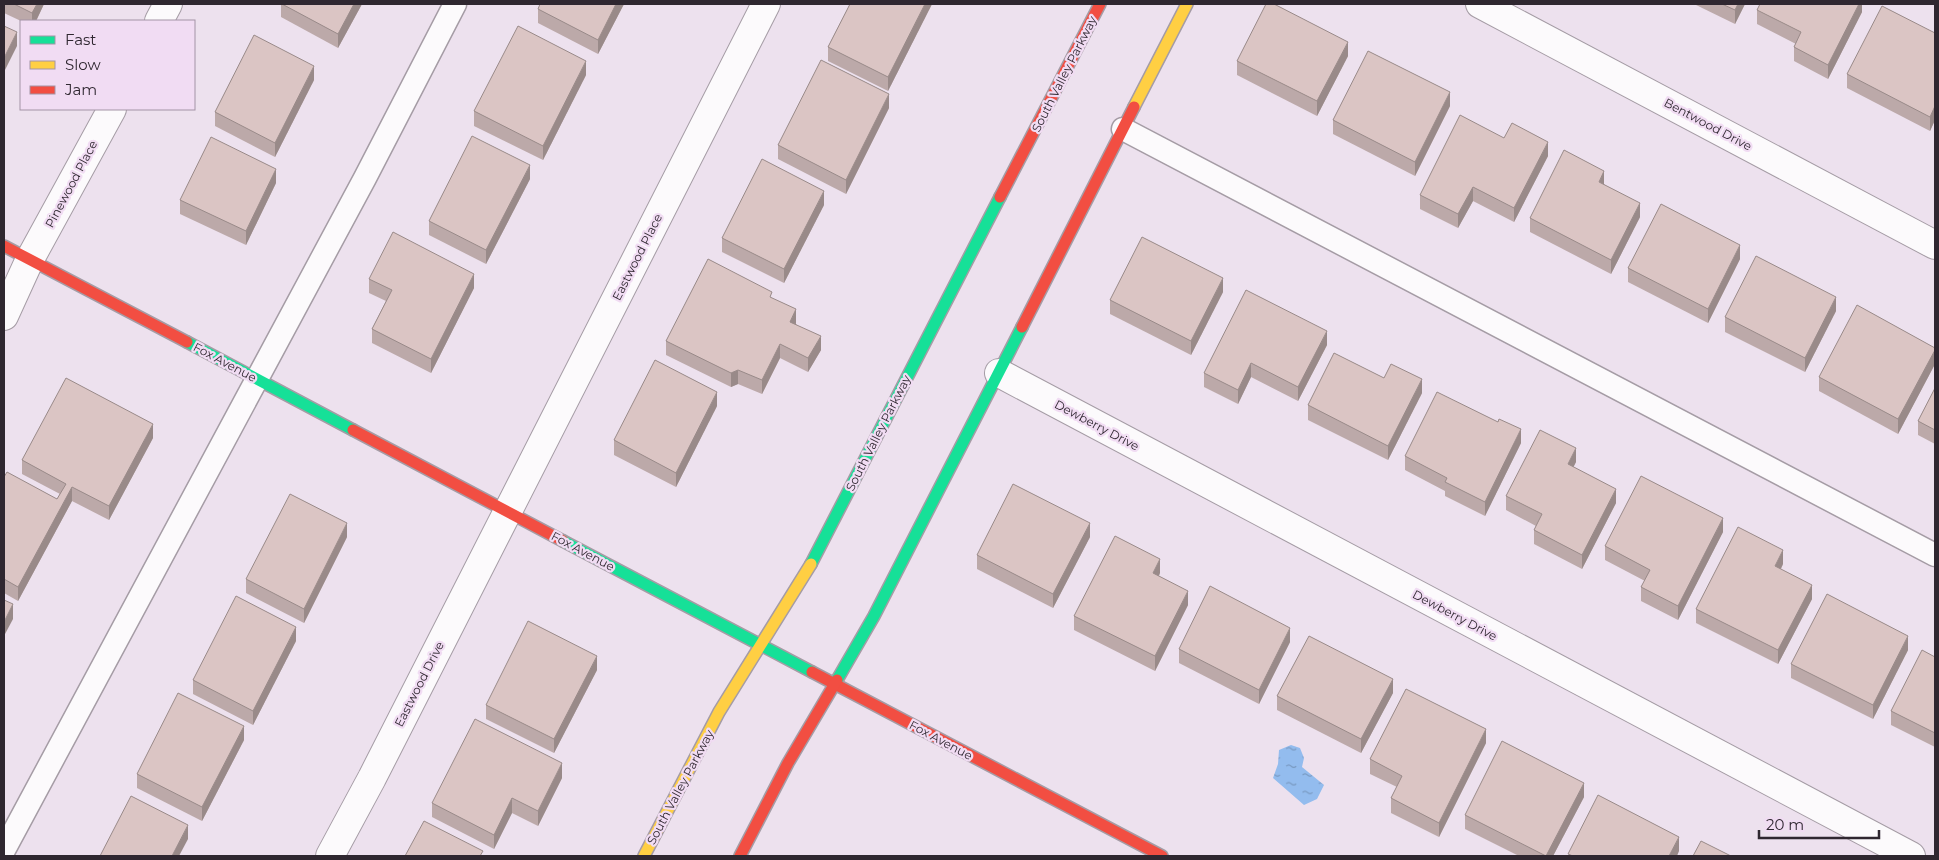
<svg xmlns="http://www.w3.org/2000/svg" width="1939" height="860" viewBox="0 0 1939 860" font-family="Montserrat,sans-serif">
<defs>
<pattern id="water-ripples" width="26" height="14" patternUnits="userSpaceOnUse" patternTransform="scale(1.25)"><rect width="26" height="14" fill="#93bcee"/><path d="M2 4q2-2 4 0t4 0M15 11q2-2 4 0t4 0" fill="none" stroke="#7899c1"/></pattern>
</defs>
<rect width="100%" height="100%" fill="#ede1ee"/>
<path fill="url(#water-ripples)" d="M1291,745L1300,748L1304,758L1302,767L1324,785L1317,799L1304,805L1273,778L1278,764L1279,750Z"/>
<g fill="none" stroke-linecap="round" stroke-linejoin="round">
<defs>
<g id="lane">
<path d="M1123,129L1935,555"/>
<path d="M4,850L365,178L455,4"/>
</g>
<g id="street">
<path d="M1480,4L1935,245"/>
<path d="M159,21L168,4"/>
<path d="M4,316L30,259L112,109"/>
<path d="M999,373L1911,856"/>
<path d="M330,856L372,778L766,4"/>
</g>
<g id="fast">
<path d="M187,342L353,430"/>
<path d="M563,541L812,672"/>
<path d="M811,564L1000,197"/>
<path d="M837,680L874,616L1022,327"/>
</g>
<g id="slow">
<path d="M1134,107L1187,4"/>
<path d="M644,856L719,712L811,564"/>
</g>
<g id="jam">
<path d="M1000,197L1100,4"/>
<path d="M4,246L187,342"/>
<path d="M1022,327L1134,107"/>
<path d="M353,430L563,541"/>
<path d="M812,672L1162,856"/>
<path d="M740,856L788,763L837,680"/>
</g>
</defs>
<use href="#lane" stroke="#a59ca5" stroke-width="25"/>
<use href="#street" stroke="#a59ca5" stroke-width="30"/>
<use href="#fast" stroke="#a59ca5" stroke-width="14"/>
<use href="#slow" stroke="#a59ca5" stroke-width="14"/>
<use href="#jam" stroke="#a59ca5" stroke-width="14"/>
<use href="#lane" stroke="#fcfafc" stroke-width="22"/>
<use href="#street" stroke="#fcfafc" stroke-width="28"/>
<use href="#fast" stroke="#16e098" stroke-width="11"/>
<use href="#slow" stroke="#ffcf43" stroke-width="11"/>
<use href="#jam" stroke="#f24e42" stroke-width="11"/>
</g>
<g fill="#bca9a9">
<path d="M4,4H44L36,21H21L4,13Z"/>
<path d="M281,4H362L338,48L281,17Z"/>
<path d="M624,4L598,54L538,23V9Z"/>
<path d="M850,4H932L888,91L828,61V47Z"/>
<path d="M1694,4H1745L1735,24Z"/>
<path d="M1862,4V12L1828,79L1794,61V47L1796,44L1757,24V10Z"/>
<path d="M1935,33V120L1930,131L1847,88V74Z"/>
<path d="M1348,56L1317,116L1237,75V61Z"/>
<path d="M586,75L543,160L474,126V111Z"/>
<path d="M314,80L275,157L215,126V112Z"/>
<path d="M1450,106L1415,176L1333,134V120Z"/>
<path d="M889,108L846,194L778,159V145Z"/>
<path d="M1504,138L1548,156L1514,222L1473,201L1458,228L1420,209V195Z"/>
<path d="M530,179L486,264L429,235V221Z"/>
<path d="M276,183L246,245L180,214V200Z"/>
<path d="M1604,184L1640,217L1611,274L1530,232V218Z"/>
<path d="M824,205L784,283L722,252V238Z"/>
<path d="M1740,259L1708,323L1628,282V268Z"/>
<path d="M369,279L474,288L431,373L372,343V329L386,301L369,293Z"/>
<path d="M1223,292L1191,355L1110,314V300Z"/>
<path d="M772,298L796,323V324L821,350L808,372L780,358L762,394L738,384L731,387L666,355V341Z"/>
<path d="M1836,311L1805,372L1725,332V317Z"/>
<path d="M1327,345L1298,401L1251,377L1238,404L1204,387V373Z"/>
<path d="M1935,348V364L1898,434L1819,391V377Z"/>
<path d="M1935,388V444L1918,435V421Z"/>
<path d="M1422,393L1388,460L1308,420V405Z"/>
<path d="M717,406L676,487L614,455V440Z"/>
<path d="M153,438L109,520L72,501L18,601L4,593V477L57,499L60,494L22,474V460Z"/>
<path d="M1521,443L1485,516L1445,496V491L1405,470V456Z"/>
<path d="M1576,462L1573,467L1616,503L1582,569L1534,544V530L1536,526L1506,510V496Z"/>
<path d="M1723,532L1678,620L1641,601V587L1645,581L1605,560V546Z"/>
<path d="M347,537L304,623L246,593V579Z"/>
<path d="M1090,537L1053,608L977,569V555Z"/>
<path d="M1783,564L1781,569L1812,599L1778,664L1696,623V609Z"/>
<path d="M1160,573L1159,576L1188,605L1155,671L1074,630V616Z"/>
<path d="M296,641L253,725L193,694V680Z"/>
<path d="M1290,642L1259,704L1179,663V649Z"/>
<path d="M1908,650L1873,719L1791,678V664Z"/>
<path d="M1935,657V747L1891,725V711Z"/>
<path d="M597,670L554,753L486,719V705Z"/>
<path d="M1393,693L1361,753L1277,710V696Z"/>
<path d="M244,740L202,821L137,788V774Z"/>
<path d="M1486,743L1439,837L1391,813V798L1397,787L1370,774V759Z"/>
<path d="M562,778L538,826L512,813L494,849L432,817V803Z"/>
<path d="M1584,797L1553,856H1519L1465,829V815Z"/>
</g>
<g fill="#998a89">
<path d="M37,4H44L36,21H32V13Z"/>
<path d="M354,4H362L338,48V34Z"/>
<path d="M616,4H624L598,54V40Z"/>
<path d="M925,4H932L888,91V77Z"/>
<path d="M1738,4H1745L1735,24V10Z"/>
<path d="M1859,4H1862V12L1828,79V65Z"/>
<path d="M17,32V46L4,72V58Z"/>
<path d="M1348,42V56L1317,116V101Z"/>
<path d="M586,61V75L543,160V146Z"/>
<path d="M314,66V80L275,157V143Z"/>
<path d="M1450,92V106L1415,176V162Z"/>
<path d="M889,94V108L846,194V180Z"/>
<path d="M1935,106V120L1930,131V117Z"/>
<path d="M1548,142V156L1514,222V208Z"/>
<path d="M530,165V179L486,264V250Z"/>
<path d="M276,169V183L246,245V231Z"/>
<path d="M1604,171V185L1599,182Z"/>
<path d="M1473,187V201L1458,228V214Z"/>
<path d="M824,191V205L784,283V269Z"/>
<path d="M1640,203V217L1611,274V260Z"/>
<path d="M1740,245V259L1708,323V309Z"/>
<path d="M474,274V288L431,373V359Z"/>
<path d="M1223,278V292L1191,355V341Z"/>
<path d="M1836,297V311L1805,372V358Z"/>
<path d="M796,309V323L790,336V322Z"/>
<path d="M1327,331V345L1298,401V387Z"/>
<path d="M821,336V350L808,372V358Z"/>
<path d="M780,344V358L762,394V380Z"/>
<path d="M1935,350V364L1898,434V419Z"/>
<path d="M1251,363V377L1238,404V390Z"/>
<path d="M738,370V384L731,387V373Z"/>
<path d="M1422,379V393L1388,460V446Z"/>
<path d="M717,392V406L676,487V473Z"/>
<path d="M153,424V438L109,520V506Z"/>
<path d="M1521,429V443L1485,516V502Z"/>
<path d="M1576,448V462L1568,478V464Z"/>
<path d="M72,487V501L18,601V587Z"/>
<path d="M1616,489V503L1582,569V555Z"/>
<path d="M1723,518V532L1678,620V606Z"/>
<path d="M347,523V537L304,623V609Z"/>
<path d="M1090,523V537L1053,608V594Z"/>
<path d="M1783,550V564L1775,580V566Z"/>
<path d="M1160,559V573L1153,587V573Z"/>
<path d="M1812,585V599L1778,664V650Z"/>
<path d="M1188,591V605L1155,671V656Z"/>
<path d="M13,604V619L4,636V622Z"/>
<path d="M296,627V641L253,725V711Z"/>
<path d="M1290,628V642L1259,704V690Z"/>
<path d="M1908,636V650L1873,719V705Z"/>
<path d="M597,656V670L554,753V739Z"/>
<path d="M1393,679V693L1361,753V739Z"/>
<path d="M244,726V740L202,821V807Z"/>
<path d="M1486,729V743L1439,837V823Z"/>
<path d="M562,763V778L538,826V811Z"/>
<path d="M1584,783V797L1553,856H1546Z"/>
<path d="M512,798V813L494,849V835Z"/>
<path d="M188,825V839L179,856H172Z"/>
<path d="M1679,837V851L1677,856H1669Z"/>
</g>
<g fill="#dbc5c4" stroke="#998a89">
<path d="M14,4H37L32,13Z"/>
<path d="M282,4H354L338,34Z"/>
<path d="M540,4H616L598,40L538,9Z"/>
<path d="M850,4H925L888,77L828,47Z"/>
<path d="M1266,4H1274L1348,42L1317,101L1237,61Z"/>
<path d="M1722,4H1738L1735,10Z"/>
<path d="M1760,4H1859L1828,65L1794,47L1801,32L1757,10Z"/>
<path d="M1882,6L1935,33V106L1930,117L1847,74Z"/>
<path d="M4,26L17,32L4,58Z"/>
<path d="M518,26L586,61L543,146L474,111Z"/>
<path d="M254,35L314,66L275,143L215,112Z"/>
<path d="M1368,51L1450,92L1415,162L1333,120Z"/>
<path d="M821,60L889,94L846,180L778,145Z"/>
<path d="M1460,115L1504,138L1512,123L1548,142L1514,208L1473,187L1458,214L1420,195Z"/>
<path d="M472,136L530,165L486,250L429,221Z"/>
<path d="M211,137L276,169L246,231L180,200Z"/>
<path d="M1564,150L1604,171L1599,182L1640,203L1611,260L1530,218Z"/>
<path d="M762,159L824,191L784,269L722,238Z"/>
<path d="M1661,204L1740,245L1708,309L1628,268Z"/>
<path d="M393,232L474,274L431,359L372,329L392,290L369,279Z"/>
<path d="M1142,237L1223,278L1191,341L1110,300Z"/>
<path d="M1756,256L1836,297L1805,358L1725,317Z"/>
<path d="M708,259L772,292L770,297L796,309L790,322L821,336L808,358L780,344L762,380L738,370L731,373L666,341Z"/>
<path d="M1246,290L1327,331L1298,387L1251,363L1238,390L1204,373Z"/>
<path d="M1857,305L1935,348V350L1898,419L1819,377Z"/>
<path d="M1334,353L1384,378L1391,364L1422,379L1388,446L1308,405Z"/>
<path d="M655,360L717,392L676,473L614,440Z"/>
<path d="M66,378L153,424L109,506L72,487L18,587L4,579V477L7,472L57,499L66,484L22,460Z"/>
<path d="M1935,388V430L1918,421Z"/>
<path d="M1437,392L1498,422L1499,419L1521,429L1485,502L1445,482L1447,478L1405,456Z"/>
<path d="M1540,430L1576,448L1568,464L1616,489L1582,555L1534,530L1542,514L1506,496Z"/>
<path d="M1641,476L1723,518L1678,606L1641,587L1650,570L1605,546Z"/>
<path d="M1013,484L1090,523L1053,594L977,555Z"/>
<path d="M290,494L347,523L304,609L246,579Z"/>
<path d="M1738,527L1783,550L1775,566L1812,585L1778,650L1696,609Z"/>
<path d="M1115,536L1160,559L1153,573L1188,591L1155,656L1074,616Z"/>
<path d="M1210,586L1290,628L1259,690L1179,649Z"/>
<path d="M1827,594L1908,636L1873,705L1791,664Z"/>
<path d="M236,596L296,627L253,711L193,680Z"/>
<path d="M4,600L13,604L4,622Z"/>
<path d="M528,621L597,656L554,739L486,705Z"/>
<path d="M1309,636L1393,679L1361,739L1277,696Z"/>
<path d="M1922,650L1935,657V733L1891,711Z"/>
<path d="M1406,689L1486,729L1439,823L1391,798L1402,776L1370,759Z"/>
<path d="M178,693L244,726L202,807L137,774Z"/>
<path d="M475,719L562,763L538,811L512,798L494,835L432,803Z"/>
<path d="M1502,741L1584,783L1546,856L1465,815Z"/>
<path d="M1598,795L1679,837L1669,856H1573L1568,854Z"/>
<path d="M131,796L188,825L172,856H100Z"/>
<path d="M424,821L483,851L480,856H405Z"/>
<path d="M1701,841L1731,856H1693Z"/>
</g>
<g text-anchor="middle" dominant-baseline="central" stroke-width="4.5" stroke-linejoin="round" paint-order="stroke">
<g font-size="12" fill="#2f2730" stroke="#f1dcf3">
<text transform="translate(1064 74) rotate(-63)">South Valley Parkway</text>
<text transform="translate(1708 124) rotate(28)">Bentwood Drive</text>
<text transform="translate(71 184) rotate(-62)">Pinewood Place</text>
<text transform="translate(637 257) rotate(-63)">Eastwood Place</text>
<text transform="translate(225 362) rotate(28)">Fox Avenue</text>
<text transform="translate(1097 425) rotate(28)">Dewberry Drive</text>
<text transform="translate(878 433) rotate(-63)">South Valley Parkway</text>
<text transform="translate(583 551) rotate(28)">Fox Avenue</text>
<text transform="translate(1455 615) rotate(28)">Dewberry Drive</text>
<text transform="translate(419 684) rotate(-63)">Eastwood Drive</text>
<text transform="translate(941 740) rotate(28)">Fox Avenue</text>
<text transform="translate(680 787) rotate(-62)">South Valley Parkway</text>
</g>
</g>
<rect width="1939" height="860" fill="none" stroke="#2f2730" stroke-width="10"/>
<rect x="20" y="20" width="175" height="90" fill="#f1dcf3" stroke="#a394a5"/>
<rect x="30" y="36" width="25" height="8" fill="#16e098" stroke="#a394a5"/>
<text x="65" y="45" font-size="15" fill="#2f2730">Fast</text>
<rect x="30" y="61" width="25" height="8" fill="#ffcf43" stroke="#a394a5"/>
<text x="65" y="70" font-size="15" fill="#2f2730">Slow</text>
<rect x="30" y="86" width="25" height="8" fill="#f24e42" stroke="#a394a5"/>
<text x="65" y="95" font-size="15" fill="#2f2730">Jam</text>
<path d="M1759 830v8h120v-8" fill="none" stroke="#2f2730" stroke-width="2.5"/>
<text x="1766" y="830" font-size="15" fill="#2f2730" stroke="#f1dcf3" stroke-width="4" paint-order="stroke">20 m</text>
</svg>
